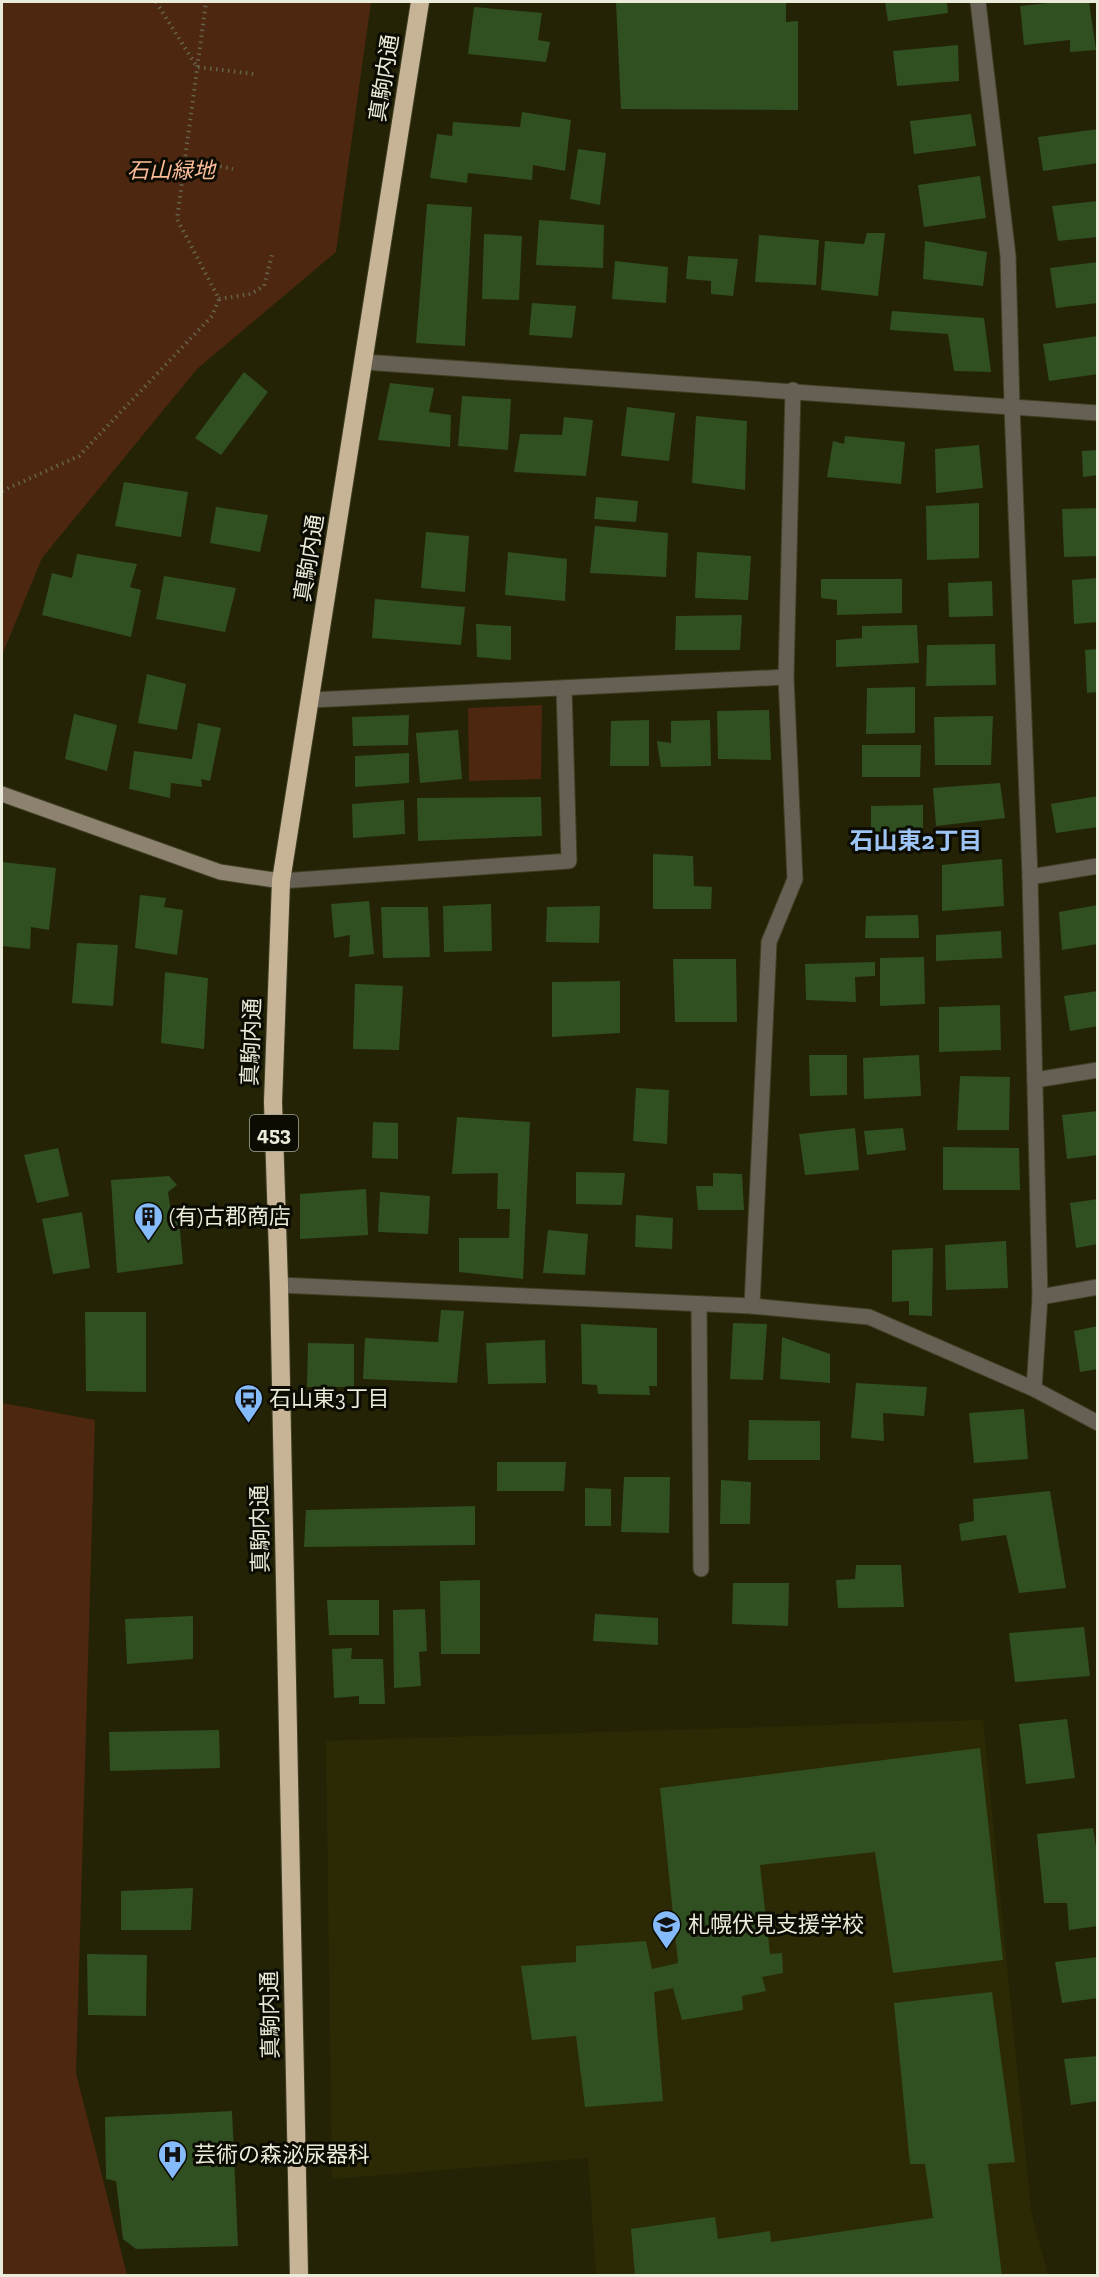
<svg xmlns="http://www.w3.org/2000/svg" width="1099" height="2277" viewBox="0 0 1099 2277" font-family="'Zilla Slab','Noto Sans JP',serif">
<rect width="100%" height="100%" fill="#242306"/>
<path fill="#2c2a05" d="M983,1720L1031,2211L1048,2275H578L596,2274L588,2158L332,2179L326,1741Z"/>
<g fill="#4d2710">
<path d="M2,2H371L336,252L197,369L42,558L2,655Z"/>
<path d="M542,705L541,779L469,781L468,708Z"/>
<path d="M2,1403L95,1420L76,2073L127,2275H2Z"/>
</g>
<g fill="#305021">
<path d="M616,2H786V22L798,21V110L621,109Z"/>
<path d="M885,2H947L948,13L888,21Z"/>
<path d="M1058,2H1089L1096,50L1070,52V40L1024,45L1020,6Z"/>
<path d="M474,7L542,13L538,40L550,42L546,62L468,54Z"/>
<path d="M958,45L959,81L897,86L893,51Z"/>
<path d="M522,112L571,120L565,171L533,165L532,180L468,173L467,183L430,178L437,134L452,136L453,122L520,127Z"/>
<path d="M971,114L976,146L914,154L910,121Z"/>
<path d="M1098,129V163L1043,171L1038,137Z"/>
<path d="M578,149L606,153L600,205L570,199Z"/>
<path d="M980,176L986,218L924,227L918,185Z"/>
<path d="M1098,201V237L1058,241L1052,206Z"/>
<path d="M427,204L472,207L465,346L416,343Z"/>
<path d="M539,220L604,225L603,268L536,265Z"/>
<path d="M867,233H885L878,296L821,290L825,241L864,244Z"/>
<path d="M484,234L522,236L519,300L482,299Z"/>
<path d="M759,235L819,240L816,285L755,282Z"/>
<path d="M925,241L987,252L983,286L923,279Z"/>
<path d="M688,256L738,259L733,296L711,294V281L686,279Z"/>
<path d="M615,261L668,267L666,303L612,299Z"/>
<path d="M1098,262V303L1056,308L1050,268Z"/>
<path d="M532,303L576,306L572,338L529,335Z"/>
<path d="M892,311L984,318L991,372L954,371L948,334L890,330Z"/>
<path d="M1098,336V374L1049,381L1043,344Z"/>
<path d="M244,372L268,392L221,455L195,438Z"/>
<path d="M390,383L434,388L429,412L451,415L450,447L378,440Z"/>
<path d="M462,396L511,399L508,450L458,446Z"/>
<path d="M627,407L675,413L669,461L621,456Z"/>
<path d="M696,416L747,421L745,490L692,483Z"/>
<path d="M564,417L593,420L586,476L514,472L520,434L562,435Z"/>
<path d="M845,436L905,442L901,484L827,477L833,441L844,444Z"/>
<path d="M979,445L983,488L936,493L935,449Z"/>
<path d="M1098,450V475L1083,477L1082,451Z"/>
<path d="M124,482L188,492L181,537L115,526Z"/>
<path d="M596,497L638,501L636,522L594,519Z"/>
<path d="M979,503V558L927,560L926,506Z"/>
<path d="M216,507L268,515L260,552L210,543Z"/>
<path d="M1098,508V556L1064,557L1062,509Z"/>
<path d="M595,526L668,533L666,577L590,573Z"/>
<path d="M426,532L469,536L465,592L421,588Z"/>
<path d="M508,552L567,559L565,601L505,595Z"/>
<path d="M697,552L751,556L748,600L695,598Z"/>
<path d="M77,554L137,564L130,587L141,590L131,637L42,615L52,573L72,578Z"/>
<path d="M164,576L236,588L225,632L156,619Z"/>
<path d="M1098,578V622L1074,624L1072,580Z"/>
<path d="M821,579H902V613L837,615V600L821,598Z"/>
<path d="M992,581L993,616L949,617L948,583Z"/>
<path d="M375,599L465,607L461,645L372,638Z"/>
<path d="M742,615L740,650H675L676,616Z"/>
<path d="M476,624L511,626V660L477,657Z"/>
<path d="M917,625L919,663L836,667V640L862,638V626Z"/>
<path d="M995,644L996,685L926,686L927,645Z"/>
<path d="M1098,649V692L1087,693L1085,650Z"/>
<path d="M147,674L186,684L177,730L138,723Z"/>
<path d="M915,687V733L866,734L867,688Z"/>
<path d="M769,710L771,760L718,759L717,711Z"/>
<path d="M74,714L117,725L107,771L65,759Z"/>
<path d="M409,715L408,745L353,746L352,717Z"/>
<path d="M993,716L991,765H935L934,717Z"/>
<path d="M649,720V766H610L611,721Z"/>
<path d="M710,720L711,766L661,767L657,741L671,743V721Z"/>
<path d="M198,723L221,728L210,781L201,779L202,787L171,783L170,798L129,789L134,751L192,759Z"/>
<path d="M458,730L462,779L420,783L416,733Z"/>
<path d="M862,745H921L920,777H862Z"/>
<path d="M409,753V783L355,787V756Z"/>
<path d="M1000,783L1005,818L936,826L933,788Z"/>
<path d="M1098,796V827L1056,833L1051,804Z"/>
<path d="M541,797L542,836L418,841L417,798Z"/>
<path d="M404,800L405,834L353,838L352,804Z"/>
<path d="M923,805V839L865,842L863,829H871V806Z"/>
<path d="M653,854L693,856L694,886L712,887L711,909H653Z"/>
<path d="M1002,859L1004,906L942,911V865Z"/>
<path d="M2,862L56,868L49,930L31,927L30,949L2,946Z"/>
<path d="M140,895L166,898L164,907L183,910L177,955L135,948Z"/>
<path d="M369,901L374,954L349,957L350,935L334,938L331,904Z"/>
<path d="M491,904L492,951L444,952L443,906Z"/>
<path d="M1098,905V944L1062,950L1059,912Z"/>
<path d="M600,906L599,943L546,942L547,907Z"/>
<path d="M381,907H428L430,957L383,958Z"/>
<path d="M918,915L919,938H865L866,916Z"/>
<path d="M1001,931L1002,958L936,961V935Z"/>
<path d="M77,943L118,945L113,1006L72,1003Z"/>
<path d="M924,957L925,1004L880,1006V958Z"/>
<path d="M673,959H736L737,1022H675Z"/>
<path d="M875,962V976L855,977L856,1002L806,1000L805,964Z"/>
<path d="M165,972L208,978L204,1049L161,1043Z"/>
<path d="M620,981V1033L552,1037V982Z"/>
<path d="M355,984L403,986L399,1050L353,1049Z"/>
<path d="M1098,991V1026L1070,1031L1064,996Z"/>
<path d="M1000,1005L1001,1050L939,1052V1007Z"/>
<path d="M809,1055H847V1095L810,1096Z"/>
<path d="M919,1055L921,1096L864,1099L863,1058Z"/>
<path d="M960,1076L1010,1077L1009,1130H957Z"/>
<path d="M636,1088L669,1090L667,1144L633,1141Z"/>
<path d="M1098,1111V1155L1067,1159L1062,1115Z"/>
<path d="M457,1117L530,1122L523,1279L459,1272V1238H509L510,1209H497L498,1173L452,1174Z"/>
<path d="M373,1122L398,1123V1159L372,1158Z"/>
<path d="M855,1128L859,1170L805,1175L799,1134Z"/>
<path d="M903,1128L906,1150L867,1155L864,1131Z"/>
<path d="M943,1147L1019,1148L1020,1190H943Z"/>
<path d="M58,1148L69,1196L37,1203L24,1155Z"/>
<path d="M576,1172L625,1173L622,1205L576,1204Z"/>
<path d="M713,1173L742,1174L744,1210H698L696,1186H713Z"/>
<path d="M169,1176L177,1185L168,1192L172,1220L179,1219L183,1264L117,1273L111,1180Z"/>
<path d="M366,1189L368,1235L300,1239V1194Z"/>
<path d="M380,1192L430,1196L428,1234L378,1232Z"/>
<path d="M1098,1199V1244L1076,1248L1070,1203Z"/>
<path d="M82,1212L90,1268L53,1274L42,1219Z"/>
<path d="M636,1215L673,1218L672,1249L635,1247Z"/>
<path d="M548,1230L588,1234L585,1275L543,1273Z"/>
<path d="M1006,1241L1008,1288L946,1290L945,1245Z"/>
<path d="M933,1248L932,1316L909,1315V1301L892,1302V1250Z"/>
<path d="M441,1310L464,1311L457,1383L363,1379L365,1338L438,1342Z"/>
<path d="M85,1312H146V1392L86,1391Z"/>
<path d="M733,1323L767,1324L763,1380L730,1379Z"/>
<path d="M581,1324L657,1328V1386H649L650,1395L598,1394L597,1385L582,1384Z"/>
<path d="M1098,1326V1369L1080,1372L1074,1331Z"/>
<path d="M782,1337L830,1354V1383L780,1379Z"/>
<path d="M545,1340L546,1383L488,1384L486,1343Z"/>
<path d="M308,1343L354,1344V1387H307Z"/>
<path d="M856,1383L927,1387L924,1416L883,1413L884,1441L851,1438Z"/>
<path d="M1024,1409L1028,1459L974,1463L969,1413Z"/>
<path d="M749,1420L820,1421V1460H748Z"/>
<path d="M497,1462H566L564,1491H497Z"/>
<path d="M624,1477H670L669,1533L621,1532Z"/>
<path d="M721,1480L751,1482L750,1524H720Z"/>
<path d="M585,1488L611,1489V1526H585Z"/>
<path d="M1050,1491L1066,1588L1019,1593L1006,1535L961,1541L959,1524L974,1521L973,1499Z"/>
<path d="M475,1506V1545L304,1547L306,1510Z"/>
<path d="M856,1565H901L904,1607L838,1608L836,1580L855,1579Z"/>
<path d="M480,1580V1654H441L440,1581Z"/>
<path d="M733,1583H789L788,1626L732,1624Z"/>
<path d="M327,1600H379V1635H329Z"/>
<path d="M425,1609L427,1651L419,1652L421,1686L394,1688L393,1610Z"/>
<path d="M595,1614L658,1618V1645L593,1641Z"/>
<path d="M193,1616V1659L127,1664L125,1619Z"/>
<path d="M1084,1627L1090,1676L1015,1682L1009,1633Z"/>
<path d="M352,1648L351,1659H383L385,1704H359V1696L334,1698L332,1649Z"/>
<path d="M1067,1719L1075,1778L1026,1784L1019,1724Z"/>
<path d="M219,1730L220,1768L110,1771L109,1732Z"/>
<path d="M980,1748L1003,1960L893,1973L875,1852L760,1865L770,1954L782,1953L783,1973L762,1977L766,1991L742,1996L743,2010L682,2020L673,1988L654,1992L663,2101L585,2107L576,2036L532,2040L521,1966L576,1962V1946L646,1941L652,1969L678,1963L660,1788Z"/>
<path d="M1093,1828L1098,1858V1926L1069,1930L1067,1903H1044L1037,1834Z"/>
<path d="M193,1888L191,1930H121V1891Z"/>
<path d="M87,1954L147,1955L146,2016L88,2015Z"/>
<path d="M1098,1957V1998L1062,2003L1055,1962Z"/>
<path d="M992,1992L1015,2162L988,2164L1002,2276H635L631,2229L715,2217L718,2239L770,2231L771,2242L933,2218L925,2164H910L894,2003Z"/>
<path d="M1098,2056V2101L1071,2105L1064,2059Z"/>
<path d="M232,2111L238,2246L136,2249L123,2239L116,2181L106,2179L105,2117Z"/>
</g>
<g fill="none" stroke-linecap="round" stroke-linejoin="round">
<defs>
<path id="lane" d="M699,1304L701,1569"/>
<g id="street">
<path d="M978,2L1008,256L1012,406L1030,877L1040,1297L1034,1389"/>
<path d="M364,362L1098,413"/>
<path d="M311,700L786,677"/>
<path d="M1030,877L1098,866"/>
<path d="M281,881L569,861L564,688"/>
<path d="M1035,1080L1098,1070"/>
<path d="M279,1285L752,1306L869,1317L1034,1389L1098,1423"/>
<path d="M1040,1297L1098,1287"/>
<path d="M752,1306L769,942L795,879L786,677L793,390"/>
</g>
<path id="secondary" d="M2,794L220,872L281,881"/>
<path id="highway" d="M299,2276L279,1285L273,1102L281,881L420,2"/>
</defs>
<use href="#lane" stroke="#403f24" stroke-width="17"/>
<use href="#street" stroke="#403f24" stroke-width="17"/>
<use href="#secondary" stroke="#403f24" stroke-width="17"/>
<use href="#highway" stroke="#403f24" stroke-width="20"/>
<g stroke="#65644b" stroke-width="4" stroke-dasharray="1.5 4.5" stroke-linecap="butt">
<path d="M156,2L197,67L254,74"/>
<path d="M185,159L233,169"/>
<path d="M219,299L251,294L264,286L272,255"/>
<path d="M2,491L79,456L212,316L219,299L177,219L206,2"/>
</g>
<use href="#lane" stroke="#665f53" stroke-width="15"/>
<use href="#street" stroke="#665f53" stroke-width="15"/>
<use href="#secondary" stroke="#8d816f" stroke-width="15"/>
<use href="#highway" stroke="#c7b497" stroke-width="18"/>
</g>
<defs>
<symbol id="building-pin" viewBox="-11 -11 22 30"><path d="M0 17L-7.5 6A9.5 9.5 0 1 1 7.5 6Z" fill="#86bbfb" stroke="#0c0c03"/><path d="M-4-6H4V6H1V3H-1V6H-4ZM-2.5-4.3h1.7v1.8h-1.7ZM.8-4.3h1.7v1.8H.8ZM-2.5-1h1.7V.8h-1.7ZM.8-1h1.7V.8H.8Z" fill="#111"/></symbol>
<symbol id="bus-pin" viewBox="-11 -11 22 30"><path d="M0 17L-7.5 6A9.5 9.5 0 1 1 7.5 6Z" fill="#86bbfb" stroke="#0c0c03"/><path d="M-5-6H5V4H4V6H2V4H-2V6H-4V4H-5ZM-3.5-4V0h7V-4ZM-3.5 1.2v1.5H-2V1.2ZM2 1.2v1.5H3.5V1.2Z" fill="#111"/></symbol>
<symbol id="school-pin" viewBox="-11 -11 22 30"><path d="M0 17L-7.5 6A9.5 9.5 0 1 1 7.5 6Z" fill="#86bbfb" stroke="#0c0c03"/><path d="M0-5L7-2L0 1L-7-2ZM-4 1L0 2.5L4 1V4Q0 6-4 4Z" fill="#111"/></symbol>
<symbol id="hospital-pin" viewBox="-11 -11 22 30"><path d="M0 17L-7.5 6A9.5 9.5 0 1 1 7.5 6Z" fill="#86bbfb" stroke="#0c0c03"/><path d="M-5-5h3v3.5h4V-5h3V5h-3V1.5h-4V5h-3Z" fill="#111"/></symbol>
</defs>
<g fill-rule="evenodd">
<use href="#building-pin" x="132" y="1200" width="33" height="45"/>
<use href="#bus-pin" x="232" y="1382" width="33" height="45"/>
<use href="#school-pin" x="650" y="1908" width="33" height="45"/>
<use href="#hospital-pin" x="156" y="2138" width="33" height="45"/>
</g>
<g text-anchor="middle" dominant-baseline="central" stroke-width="6" stroke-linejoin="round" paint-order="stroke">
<rect fill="#0c0c03" stroke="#a8a89a" stroke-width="1.5" x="250" y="1115" width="48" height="36" rx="4.5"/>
<g font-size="21" font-weight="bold" fill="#ebebda">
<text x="274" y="1133">453</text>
</g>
<g font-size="22" fill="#ebebda" stroke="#0c0c03">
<text transform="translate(384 78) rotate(-81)">真駒内通</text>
<text transform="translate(309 558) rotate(-81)">真駒内通</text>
<text transform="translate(251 1042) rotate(-88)">真駒内通</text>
<text transform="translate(260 1529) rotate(-91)">真駒内通</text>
<text transform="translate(270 2015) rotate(-91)">真駒内通</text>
</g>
<g font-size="22" font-style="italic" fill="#fdbc99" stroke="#0c0c03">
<text x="171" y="170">石山緑地</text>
</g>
<g font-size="22" fill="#ebebda" stroke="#0c0c03" text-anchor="start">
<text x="169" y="1216">(有)古郡商店</text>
<text x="269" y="1398">石山東3丁目</text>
<text x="688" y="1924">札幌伏見支援学校</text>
<text x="194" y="2154">芸術の森泌尿器科</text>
</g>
<g font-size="24" font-weight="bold" fill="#9dc4f4" stroke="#0c0c03">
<text x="916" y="840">石山東2丁目</text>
</g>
</g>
<rect width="1099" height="2277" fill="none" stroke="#ebebda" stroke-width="6"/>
</svg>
